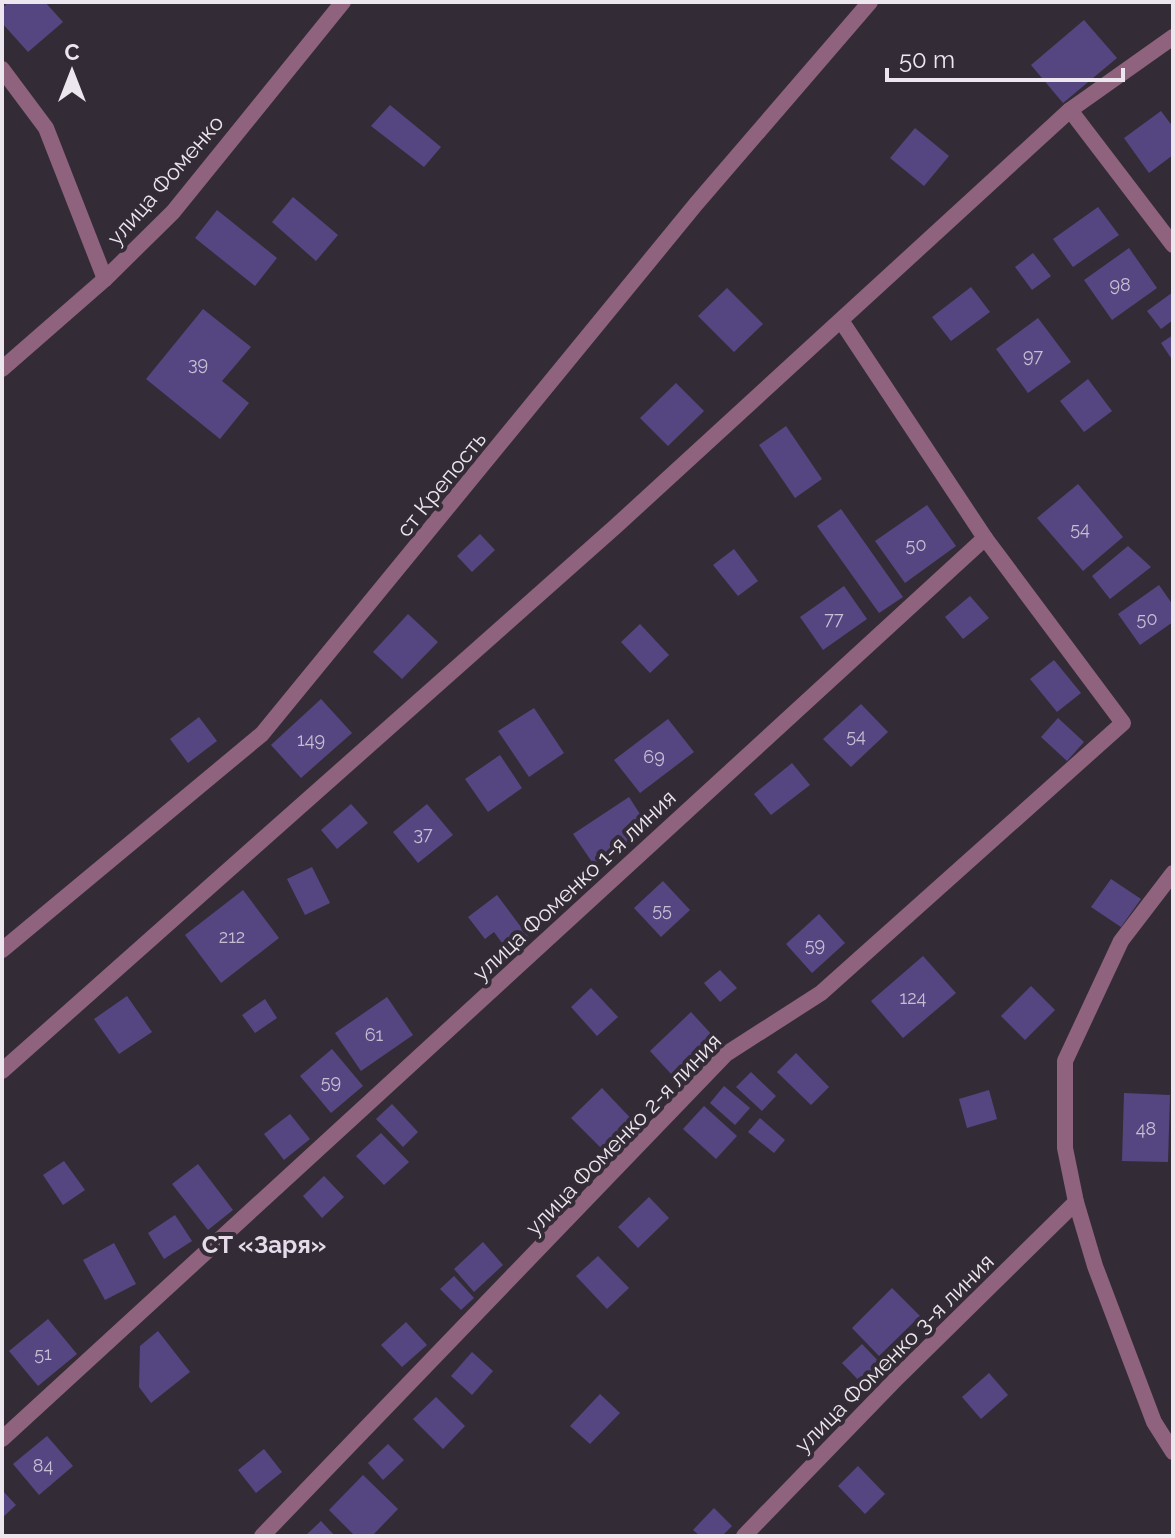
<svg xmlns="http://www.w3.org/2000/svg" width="1175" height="1538" viewBox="0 0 1175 1538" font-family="Raleway,sans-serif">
<rect width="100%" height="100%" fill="#332c36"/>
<g fill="#554681">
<path d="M9,2H45L63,22L28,52L2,23V8Z"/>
<path d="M1084,20L1117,58L1063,103L1031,65Z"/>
<path d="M390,105L441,147L424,167L371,126Z"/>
<path d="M1161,111L1173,127V155L1149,173L1124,138Z"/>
<path d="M915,128L949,156L924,186L890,158Z"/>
<path d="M293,197L338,235L316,261L272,222Z"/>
<path d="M1098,207L1119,235L1073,267L1053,239Z"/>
<path d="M217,210L277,258L255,286L195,238Z"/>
<path d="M1129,248L1157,288L1112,320L1084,280Z"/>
<path d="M1033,253L1051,276L1032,290L1015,267Z"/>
<path d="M971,287L990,312L951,341L932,317Z"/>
<path d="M727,288L763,324L734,352L698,316Z"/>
<path d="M1173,292V320L1161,329L1147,311Z"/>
<path d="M203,309L251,347L222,381L249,403L220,439L146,379Z"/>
<path d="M1038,318L1071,362L1028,393L996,349Z"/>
<path d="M1173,335V361L1161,343Z"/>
<path d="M1088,379L1112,411L1084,432L1060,401Z"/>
<path d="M676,383L704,411L668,446L640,418Z"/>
<path d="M786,426L822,479L795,498L759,445Z"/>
<path d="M1078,484L1123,537L1083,571L1037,518Z"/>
<path d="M927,505L956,546L905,583L875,541Z"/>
<path d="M841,509L903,597L879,613L817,526Z"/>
<path d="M480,534L495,550L472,572L457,556Z"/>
<path d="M1128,546L1151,567L1110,599L1092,576Z"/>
<path d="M734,549L758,581L738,596L713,565Z"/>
<path d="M1159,585L1173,605V622L1140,645L1118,614Z"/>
<path d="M844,586L867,619L823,650L800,617Z"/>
<path d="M970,596L989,618L963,639L945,617Z"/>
<path d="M408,614L438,642L402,679L373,652Z"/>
<path d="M640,624L669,655L650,673L621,642Z"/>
<path d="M1054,660L1081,693L1057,712L1030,679Z"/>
<path d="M321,699L352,733L301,778L271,745Z"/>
<path d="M861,704L888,732L851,767L823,739Z"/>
<path d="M534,708L564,753L529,777L498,731Z"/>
<path d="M199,717L217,741L188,763L170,739Z"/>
<path d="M1058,718L1084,742L1067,761L1041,737Z"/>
<path d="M668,719L694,752L640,793L614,760Z"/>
<path d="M500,755L522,788L488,812L465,779Z"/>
<path d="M792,763L810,785L771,815L754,794Z"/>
<path d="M629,797L649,828L594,865L573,834Z"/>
<path d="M351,804L368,823L337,849L321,830Z"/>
<path d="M427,804L453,835L418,863L393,832Z"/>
<path d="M312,867L330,903L305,915L287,879Z"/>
<path d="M1111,879L1141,899L1121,927L1091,907Z"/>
<path d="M663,881L690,910L661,937L634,908Z"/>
<path d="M243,890L279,938L221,983L185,935Z"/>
<path d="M497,895L530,939L510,954L494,932L485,939L468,917Z"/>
<path d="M819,914L845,943L812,973L786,944Z"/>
<path d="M923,956L956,993L903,1038L871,1001Z"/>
<path d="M720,970L737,988L720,1002L704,983Z"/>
<path d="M1031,986L1055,1010L1025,1040L1001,1016Z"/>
<path d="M591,988L618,1017L597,1036L571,1007Z"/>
<path d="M127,996L152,1032L119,1054L94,1019Z"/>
<path d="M387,997L413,1035L361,1071L335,1033Z"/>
<path d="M265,999L277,1018L255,1033L242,1015Z"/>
<path d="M691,1012L713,1036L672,1075L650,1051Z"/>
<path d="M332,1049L363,1086L331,1113L300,1076Z"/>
<path d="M796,1053L829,1087L811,1105L777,1072Z"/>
<path d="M751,1072L776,1096L762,1111L736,1087Z"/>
<path d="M724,1086L750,1108L735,1125L710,1103Z"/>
<path d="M602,1088L637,1125L607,1154L571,1118Z"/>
<path d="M989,1090L997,1119L967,1128L959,1099Z"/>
<path d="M1124,1093L1170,1095L1168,1162L1122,1161Z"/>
<path d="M392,1104L418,1132L403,1147L376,1119Z"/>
<path d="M704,1106L737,1136L716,1159L683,1129Z"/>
<path d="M290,1114L310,1139L284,1160L264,1134Z"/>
<path d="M760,1118L785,1140L774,1153L748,1132Z"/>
<path d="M381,1133L409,1162L384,1185L356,1156Z"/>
<path d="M64,1161L85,1190L63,1205L43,1175Z"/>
<path d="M198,1164L233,1210L208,1230L172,1184Z"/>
<path d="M324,1176L344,1197L322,1218L303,1196Z"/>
<path d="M649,1197L669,1218L638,1248L618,1227Z"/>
<path d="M175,1215L192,1241L164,1259L148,1233Z"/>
<path d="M483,1242L503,1265L474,1292L454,1269Z"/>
<path d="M114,1243L136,1284L105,1300L83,1260Z"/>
<path d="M598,1256L629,1288L607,1309L576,1276Z"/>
<path d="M454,1276L474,1298L461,1310L440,1289Z"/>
<path d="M892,1288L920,1316L879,1356L852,1328Z"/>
<path d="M48,1319L77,1354L38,1386L9,1351Z"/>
<path d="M406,1322L427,1345L402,1367L381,1345Z"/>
<path d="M158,1331L190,1372L151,1403L139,1387L140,1346Z"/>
<path d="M862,1344L886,1369L866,1388L842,1363Z"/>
<path d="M472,1352L493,1371L472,1395L451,1376Z"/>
<path d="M989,1373L1008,1395L981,1419L962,1397Z"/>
<path d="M600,1394L620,1413L590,1444L570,1426Z"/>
<path d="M436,1397L465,1426L443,1449L413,1419Z"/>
<path d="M47,1436L73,1466L39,1495L13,1464Z"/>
<path d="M388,1444L404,1460L383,1480L368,1463Z"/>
<path d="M264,1449L282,1472L256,1493L238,1470Z"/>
<path d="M858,1466L885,1494L865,1514L838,1486Z"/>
<path d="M363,1475L398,1509L372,1536H355L329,1510Z"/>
<path d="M2,1490L16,1505L2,1518Z"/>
<path d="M714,1508L732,1526L722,1536H700L693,1530Z"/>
<path d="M321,1521L335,1536H305Z"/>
</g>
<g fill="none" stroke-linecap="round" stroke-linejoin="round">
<g stroke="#8f627e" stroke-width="16">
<path d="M2,69L46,128L105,279"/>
<path d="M1070,110L1173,245"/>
<path d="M2,369L105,279L173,212L343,2"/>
<path d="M1173,873L1121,941L1065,1061V1148L1076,1202L1095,1266L1154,1422L1173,1452"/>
<path d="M2,950L262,734L696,204L870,2"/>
<path d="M2,1071L616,526L1070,110L1173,37"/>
<path d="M2,1439L985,538L842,322"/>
<path d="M262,1536L726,1054L821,993L1123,723L985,538"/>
<path d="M744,1536L897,1378L1076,1202"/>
</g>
</g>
<g text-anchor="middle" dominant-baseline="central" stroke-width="8" stroke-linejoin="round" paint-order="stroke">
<g font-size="18" fill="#c6bfd3">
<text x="1120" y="284">98</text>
<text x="1033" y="355">97</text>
<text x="198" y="363">39</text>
<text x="1080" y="528">54</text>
<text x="916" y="544">50</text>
<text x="834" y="618">77</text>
<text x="1147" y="618">50</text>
<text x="856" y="735">54</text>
<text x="311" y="739">149</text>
<text x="654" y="756">69</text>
<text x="423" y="833">37</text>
<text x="662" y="909">55</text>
<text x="232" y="936">212</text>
<text x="815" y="944">59</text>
<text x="913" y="997">124</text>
<text x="374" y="1034">61</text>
<text x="331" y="1081">59</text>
<text x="1146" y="1128">48</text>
<text x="43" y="1353">51</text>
<text x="43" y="1465">84</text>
</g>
<g font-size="22" fill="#ece7ee" stroke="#332c36">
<text transform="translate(165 180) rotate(-49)">улица Фоменко</text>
<text transform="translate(441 484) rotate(-51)">ст Крепость</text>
<text transform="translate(574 885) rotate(-43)">улица Фоменко 1-я линия</text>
<text transform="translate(623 1134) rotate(-46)">улица Фоменко 2-я линия</text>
<text transform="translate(894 1353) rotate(-45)">улица Фоменко 3-я линия</text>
</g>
<g font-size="24" font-weight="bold" fill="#e5dbe9" stroke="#332c36">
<text x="264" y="1244">СТ «Заря»</text>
</g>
</g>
<rect width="1175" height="1538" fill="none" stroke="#ece7ee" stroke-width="8"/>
<g transform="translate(72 72)" stroke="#332c36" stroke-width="6" paint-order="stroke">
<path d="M0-6L14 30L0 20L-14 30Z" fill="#ece7ee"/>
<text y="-12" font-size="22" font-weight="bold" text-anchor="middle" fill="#ece7ee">С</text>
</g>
<path d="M887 68v12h236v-12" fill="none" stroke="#ece7ee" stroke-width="4"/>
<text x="899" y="68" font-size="24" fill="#ece7ee" stroke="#332c36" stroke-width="6" paint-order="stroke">50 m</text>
</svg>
